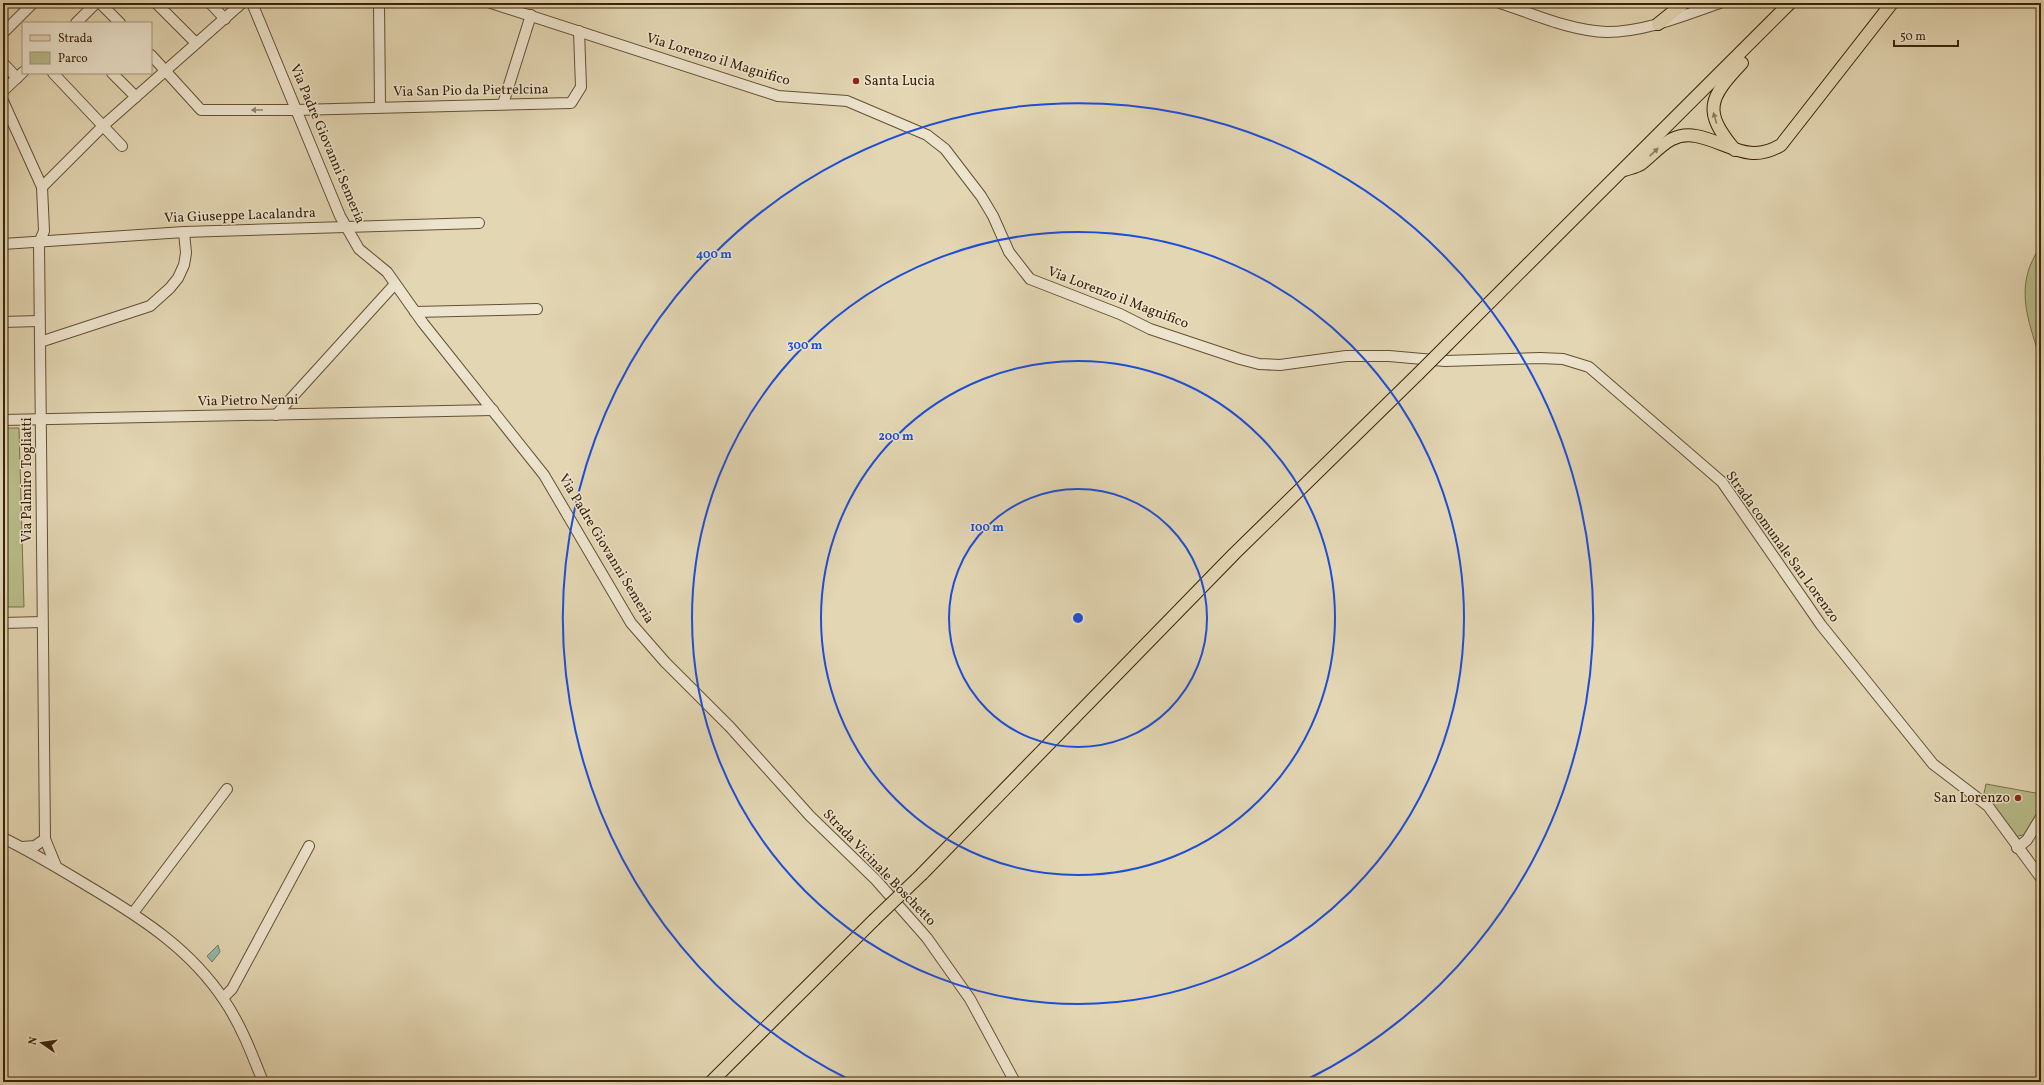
<svg xmlns="http://www.w3.org/2000/svg" width="2044" height="1085" viewBox="0 0 2044 1085" font-family="Vollkorn,serif">
<rect width="100%" height="100%" fill="#e3d6b3"/>
<filter id="stains"><feTurbulence type="fractalNoise" baseFrequency=".005" numOctaves="4"/><feColorMatrix values="0 0 0 0 .2 0 0 0 0 .09 0 0 0 0 .02 0 0 0 .5 -.17"/></filter>
<radialGradient id="worn" r=".72"><stop offset=".6" stop-color="#630" stop-opacity="0"/><stop offset="1" stop-color="#630" stop-opacity=".3"/></radialGradient>
<g fill="#b8bd8a" stroke="#787049">
<path d="M2041,247V363C2033,332 2019,304 2028,272C2030,264 2035,256 2038,249Z"/>
<path d="M3,428H19L24,607H3Z"/>
<path d="M1986,784L2041,794V807L2027,834L2014,837L1983,798Z"/>
</g>
<path fill="#95b9ab" stroke="#707d6a" d="M218,945L220,952L212,962L207,956Z"/>
<g fill="none" stroke-linecap="round" stroke-linejoin="round">
<defs>
<g id="minor">
<path d="M100,3L120,23"/>
<path d="M156,3L196,43"/>
<path d="M210,3L225,19"/>
<path d="M252,3L340,216L359,249L387,272L423,323L544,475L631,623L665,662L730,727L810,816L876,880L927,938L970,999L1015,1082"/>
<path d="M379,3L380,107"/>
<path d="M491,3L778,96L847,101L927,135L945,149L981,196L993,216L1009,252L1030,279L1120,314L1150,329L1240,359L1259,364L1280,365L1346,356H1389L1445,361L1540,358L1563,359L1589,367L1722,482L1821,625L1933,764L1988,806L2041,878"/>
<path d="M1500,3C1534,14 1571,31 1607,32C1646,32 1684,15 1720,3"/>
<path d="M76,23L96,3"/>
<path d="M3,33L33,3"/>
<path d="M151,55L201,110H296L571,103L581,87L579,31"/>
<path d="M3,63L17,78"/>
<path d="M53,73L122,146"/>
<path d="M112,73L136,97"/>
<path d="M3,91L23,72"/>
<path d="M3,101L42,187L44,231L39,243L45,839L56,866"/>
<path d="M503,104L531,15"/>
<path d="M42,187L104,125L242,3"/>
<path d="M3,244L184,232L479,223"/>
<path d="M415,312L537,309"/>
<path d="M3,322L39,321"/>
<path d="M40,342L150,306L170,288L178,278L184,265L186,253L184,232"/>
<path d="M276,415L395,284"/>
<path d="M3,420L493,410"/>
<path d="M3,623L42,622"/>
<path d="M3,838C34,853 63,871 93,889C143,919 191,950 224,1000C241,1025 252,1054 263,1082"/>
<path d="M22,847L35,846L45,839"/>
<path d="M2017,848L2027,840L2041,817"/>
<path d="M133,913L227,789"/>
<path d="M223,998L232,989L309,846"/>
</g>
<g id="major">
<path d="M1658,24L1684,3"/>
<path d="M1735,150C1702,111 1709,98 1742,63"/>
<path d="M1624,170C1630,168 1637,167 1641,164C1659,150 1671,131 1696,136C1728,142 1748,165 1781,145L1892,3"/>
<path d="M1448,344L1790,3"/>
<path d="M922,874L1234,554L1418,374"/>
<path d="M711,1082L874,920"/>
</g>
</defs>
<use href="#minor" stroke="#645033" stroke-width="12"/>
<use href="#major" stroke="#392308" stroke-width="14"/>
<use href="#minor" stroke="#ede4ce" stroke-width="10"/>
<use href="#major" stroke="#e3d6b3" stroke-width="12"/>
<defs>
<g id="major-bridge">
<path d="M1418,374L1448,344"/>
<path d="M874,920L922,874"/>
</g>
</defs>
<use href="#major-bridge" stroke="#392308" stroke-width="14" stroke-linecap="butt"/>
<use href="#major-bridge" stroke="#e3d6b3" stroke-width="12"/>
</g>
<defs><path id="oneway-solid" d="M-6-.8H1V-3.2L6.5 0L1 3.2V.8H-6Z"/></defs>
<use fill="#93846b" href="#oneway-solid" transform="translate(257 110) rotate(-180)"/>
<g fill="#8e7c5e">
<use href="#oneway-solid" transform="translate(1715 118) rotate(-106)"/>
<use href="#oneway-solid" transform="translate(1654 152) rotate(-43)"/>
</g>
<g fill="none" stroke="#1d4ed8" stroke-width="2">
<circle cx="1078" cy="618" r="129"/>
<circle cx="1078" cy="618" r="257"/>
<circle cx="1078" cy="618" r="386"/>
<path d="M852 1081A515 515 0 1 1 1304 1081"/>
</g>
<g fill="#8f2418" stroke="#ede4ce" stroke-width="1.5">
<circle cx="856" cy="81" r="4"/>
<circle cx="2018" cy="798" r="4"/>
</g>
<g text-anchor="middle" dominant-baseline="central" stroke-width="3" stroke-linejoin="round" paint-order="stroke">
<g font-size="14" fill="#392308" stroke="#ede4ce">
<text transform="translate(718 60) rotate(17)">Via Lorenzo il Magnifico</text>
<text transform="translate(471 91) rotate(-1)">Via San Pio da Pietrelcina</text>
<text transform="translate(327 144) rotate(67)">Via Padre Giovanni Semeria</text>
<text transform="translate(240 216) rotate(-2)">Via Giuseppe Lacalandra</text>
<text transform="translate(1118 298) rotate(21)">Via Lorenzo il Magnifico</text>
<text transform="translate(248 401) rotate(-1)">Via Pietro Nenni</text>
<text transform="translate(27 480) rotate(-90)">Via Palmiro Togliatti</text>
<text transform="translate(1782 547) rotate(54)">Strada comunale San Lorenzo</text>
<text transform="translate(606 549) rotate(59)">Via Padre Giovanni Semeria</text>
<text transform="translate(879 868) rotate(46)">Strada Vicinale Boschetto</text>
</g>
<g font-size="14" fill="#392308" stroke="#ede4ce" text-anchor="start">
<text x="864" y="81">Santa Lucia</text>
<text x="2010" y="798" text-anchor="end">San Lorenzo</text>
</g>
</g>
<circle cx="1078" cy="618" r="6" fill="#1d4ed8" stroke="#ede4ce" stroke-width="2"/>
<g font-size="12" text-anchor="middle" font-weight="bold" fill="#1d4ed8" stroke="#ede4ce" stroke-width="3" stroke-linejoin="round" paint-order="stroke">
<text x="714" y="258">400 m</text>
<text x="805" y="349">300 m</text>
<text x="896" y="440">200 m</text>
<text x="987" y="531">100 m</text>
</g>
<rect width="2044" height="1085" fill="none" stroke="#e3d6b3" stroke-width="16"/>
<rect x="4" y="4" width="2036" height="1077" fill="none" stroke="#392308" stroke-width="2"/>
<rect x="8" y="8" width="2028" height="1069" fill="none" stroke="#392308"/>
<rect x="22" y="22" width="130" height="52" fill="#ede4ce" stroke="#a5977f"/>
<rect x="30" y="35" width="20" height="6" fill="#e3d6b3" stroke="#a5977f"/>
<text x="58" y="42" font-size="12" fill="#392308">Strada</text>
<rect x="30" y="52" width="20" height="12" fill="#b8bd8a" stroke="#a5977f"/>
<text x="58" y="62" font-size="12" fill="#392308">Parco</text>
<g transform="translate(42 1043) rotate(283)" stroke="#ede4ce" stroke-width="3" paint-order="stroke">
<path d="M0-3L7 15L0 10L-7 15Z" fill="#392308"/>
<text y="-6" font-size="11" font-weight="bold" text-anchor="middle" fill="#392308">N</text>
</g>
<path d="M1894 40v6h64v-6" fill="none" stroke="#392308" stroke-width="2"/>
<text x="1900" y="40" font-size="12" fill="#392308" stroke="#ede4ce" stroke-width="3" paint-order="stroke">50 m</text>
<rect width="100%" height="100%" filter="url(#stains)"/>
<rect width="100%" height="100%" fill="url(#worn)"/>
</svg>
